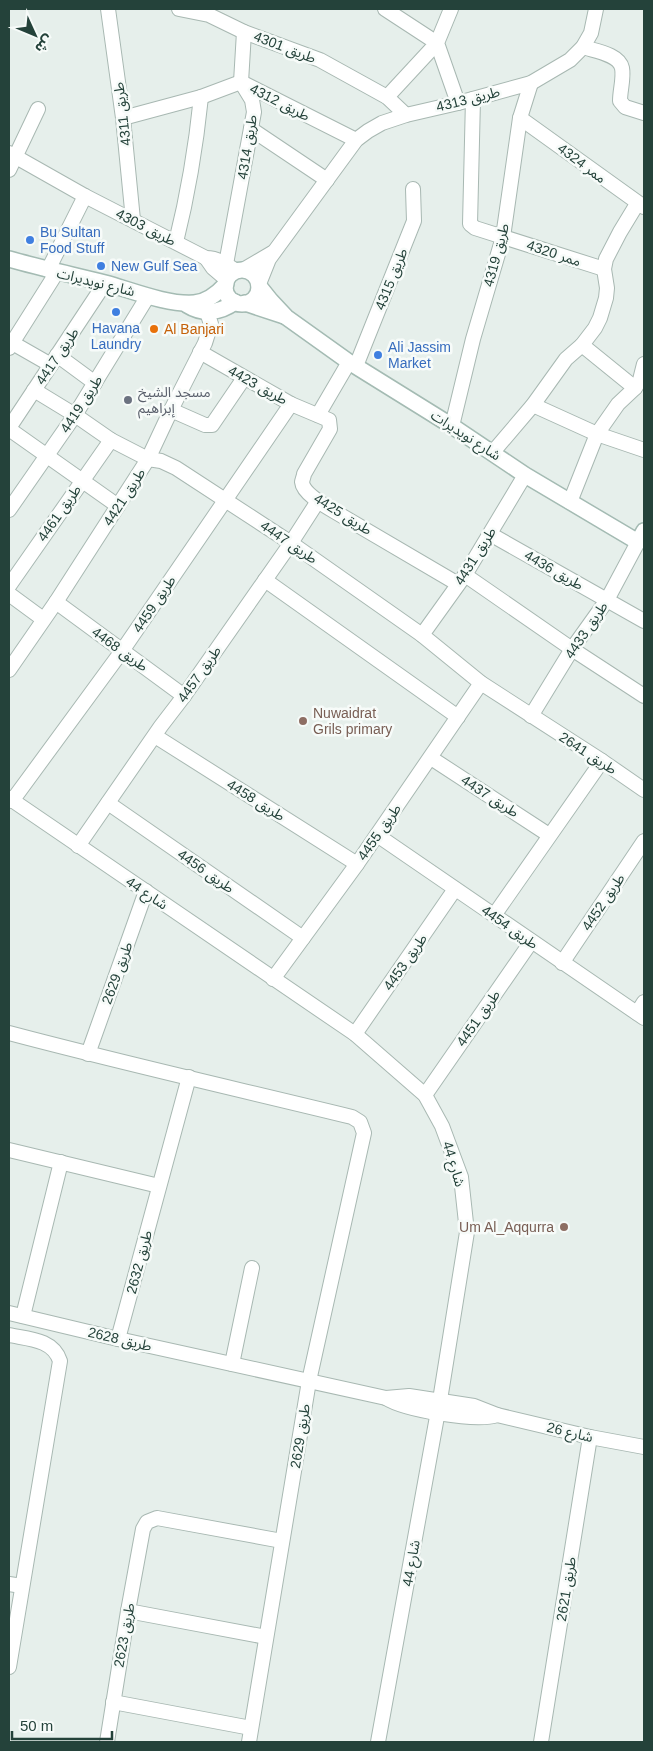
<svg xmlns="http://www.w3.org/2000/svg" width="653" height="1751" viewBox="0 0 653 1751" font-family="Helvetica,'Noto Sans Arabic',sans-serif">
<rect width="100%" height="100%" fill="#e6efeb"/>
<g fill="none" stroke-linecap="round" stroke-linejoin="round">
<defs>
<g id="street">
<path d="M108,9L123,118L133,220"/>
<path d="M179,9L209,15L244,32L320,60L387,97L406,115"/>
<path d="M385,9L437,43L387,97"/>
<path d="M451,9L437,43L458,103"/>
<path d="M583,47C595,51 619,54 622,68C624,78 620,90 620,101L625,107L644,113"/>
<path d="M473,99L470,224L475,228L604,269"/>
<path d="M123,118L201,97L241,82L356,140"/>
<path d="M520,118L644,207"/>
<path d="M251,129L327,180"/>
<path d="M9,153L85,196L206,258C218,258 226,264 236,271"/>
<path d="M9,170L38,109"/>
<path d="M176,242C188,194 196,146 201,97"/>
<path d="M206,258L213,268L227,280"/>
<path d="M226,264L254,112L252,100L241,82L244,32"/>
<path d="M48,270L85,196"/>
<path d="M243,270L272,253"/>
<path d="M259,284L269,259L356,140L368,131L382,123L406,115L458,103L531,83L570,60L583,47L591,33L596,9"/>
<path d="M9,341L51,365"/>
<path d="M582,345L635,388"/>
<path d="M9,348L57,272"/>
<path d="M200,352L291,404L329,420L330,429L304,474C304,476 302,481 302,482C303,494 327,507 337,513L458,584"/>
<path d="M57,355L95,383"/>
<path d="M356,366L414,221L413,189"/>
<path d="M34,390L75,415L111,440L148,459L161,461L176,468L291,543L422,635L481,683L602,761L644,790"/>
<path d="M533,405L597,434L644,450"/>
<path d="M171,410L205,425H212L244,378"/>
<path d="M318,415L349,362"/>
<path d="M452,426L473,339L503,237L520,118L531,83"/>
<path d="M9,428L105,283"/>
<path d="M9,429L118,506"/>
<path d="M493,452L533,405L566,359L582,345L595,328L600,318L606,298L607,288L604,269L606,259L620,232L637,204"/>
<path d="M570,502L597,434L618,404L635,388L640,380L644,364"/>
<path d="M9,510L75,415L148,296"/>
<path d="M490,534L644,621"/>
<path d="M465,575L572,649L644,696"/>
<path d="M265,580L458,717"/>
<path d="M9,586L111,440"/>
<path d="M9,594L43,619"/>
<path d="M56,602L184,696"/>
<path d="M422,635L465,575L525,475"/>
<path d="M9,670L56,602L148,459L171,410L205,343L211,324L207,312"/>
<path d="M531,716L572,649L607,600L638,542"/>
<path d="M155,736L357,864"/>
<path d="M431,758L549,835"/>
<path d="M9,798L355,1034L425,1095L442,1126L461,1177L467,1232L440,1400L378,1742"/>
<path d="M12,801L122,651L291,404"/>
<path d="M108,803L303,938"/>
<path d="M377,835L644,1018"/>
<path d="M78,846L161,726L184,696L291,543L318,501"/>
<path d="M495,914L602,761"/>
<path d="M562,963L644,841"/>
<path d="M273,979L357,864L481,683"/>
<path d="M637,1013L644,1002"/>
<path d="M9,1033C122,1063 237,1089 352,1117L360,1122L364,1133L309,1381L249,1742"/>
<path d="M355,1034L455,889"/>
<path d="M88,1054L146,891"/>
<path d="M425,1095L531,942"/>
<path d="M9,1150L159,1186"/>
<path d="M9,1313L118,1339L386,1398C405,1410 476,1422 497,1415"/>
<path d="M23,1316L61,1162"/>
<path d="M9,1335C28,1339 53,1339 60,1361L9,1667"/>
<path d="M118,1339L189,1077"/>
<path d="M232,1364L252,1268"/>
<path d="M386,1398L409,1396L474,1406L497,1415L590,1437L644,1447"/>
<path d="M9,1584L22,1586"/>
<path d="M128,1611L266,1637"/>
<path d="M113,1702L251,1728"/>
<path d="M107,1742L128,1611L143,1529L147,1522L157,1518L282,1541"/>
<path d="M541,1742L590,1437"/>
</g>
<g id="secondary">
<path d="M9,259C41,268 73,275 105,283C131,290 167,305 194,303C207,302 217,294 226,284"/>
<circle cx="242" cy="287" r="17"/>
<path d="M259,286L271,301L286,317L349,362L452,426L525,475L638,542L644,531"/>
<path d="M245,303L284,316"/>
<path d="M187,305C203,315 220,313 235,302"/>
</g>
</defs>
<use href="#street" stroke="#a8b8b2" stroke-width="16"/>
<use href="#secondary" stroke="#a4bbb3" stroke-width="18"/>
<use href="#street" stroke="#fff" stroke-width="14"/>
<use href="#secondary" stroke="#fff" stroke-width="15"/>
</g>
<g fill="#3f7fe0" stroke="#f7fbf9" stroke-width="2">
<circle cx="30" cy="240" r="5"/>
<circle cx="101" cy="266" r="5"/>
<circle cx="116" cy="312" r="5"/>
<circle cx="378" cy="355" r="5"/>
</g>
<circle fill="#e8710a" stroke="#f7fbf9" stroke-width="2" cx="154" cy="329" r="5"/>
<circle fill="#6b7280" stroke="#f7fbf9" stroke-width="2" cx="128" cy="400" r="5"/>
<g fill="#8d6e63" stroke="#f7fbf9" stroke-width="2">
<circle cx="303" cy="721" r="5"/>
<circle cx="564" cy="1227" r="5"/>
</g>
<g text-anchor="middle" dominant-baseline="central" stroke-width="5" stroke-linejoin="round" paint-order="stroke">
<g font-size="14" fill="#24423a" stroke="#f7fbf9">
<text transform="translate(285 47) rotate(21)">طريق 4301</text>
<text transform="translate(468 99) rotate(-14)">طريق 4313</text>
<text transform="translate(280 102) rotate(27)">طريق 4312</text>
<text transform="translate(122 114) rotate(-97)">طريق 4311</text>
<text transform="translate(247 147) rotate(-81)">طريق 4314</text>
<text transform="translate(582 163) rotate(37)">ممر 4324</text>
<text transform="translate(146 227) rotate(27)">طريق 4303</text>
<text transform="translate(554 253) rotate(18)">ممر 4320</text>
<text transform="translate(496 255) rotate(-75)">طريق 4319</text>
<text transform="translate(391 279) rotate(-68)">طريق 4315</text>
<text transform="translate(96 282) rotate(14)">شارع نويديرات</text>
<text transform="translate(57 356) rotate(-56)">طريق 4417</text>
<text transform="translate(258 385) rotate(29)">طريق 4423</text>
<text transform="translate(81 404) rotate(-57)">طريق 4419</text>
<text transform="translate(466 435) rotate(33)">شارع نويديرات</text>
<text transform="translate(124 497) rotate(-57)">طريق 4421</text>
<text transform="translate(59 513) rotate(-55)">طريق 4461</text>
<text transform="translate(343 514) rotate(32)">طريق 4425</text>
<text transform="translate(289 542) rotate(34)">طريق 4447</text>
<text transform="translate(475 556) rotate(-58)">طريق 4431</text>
<text transform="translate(554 570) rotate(30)">طريق 4436</text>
<text transform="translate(154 604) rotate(-56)">طريق 4459</text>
<text transform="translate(586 630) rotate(-56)">طريق 4433</text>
<text transform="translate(120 649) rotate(36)">طريق 4468</text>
<text transform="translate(199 674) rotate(-55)">طريق 4457</text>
<text transform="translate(588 753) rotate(33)">طريق 2641</text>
<text transform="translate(490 796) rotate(33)">طريق 4437</text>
<text transform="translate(256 800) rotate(32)">طريق 4458</text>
<text transform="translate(379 832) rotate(-55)">طريق 4455</text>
<text transform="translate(206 871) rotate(35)">طريق 4456</text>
<text transform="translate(147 893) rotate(34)">شارع 44</text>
<text transform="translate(603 902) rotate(-56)">طريق 4452</text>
<text transform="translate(510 927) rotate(35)">طريق 4454</text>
<text transform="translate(405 962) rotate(-55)">طريق 4453</text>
<text transform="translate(117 973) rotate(-70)">طريق 2629</text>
<text transform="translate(478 1018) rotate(-55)">طريق 4451</text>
<text transform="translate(454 1164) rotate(73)">شارع 44</text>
<text transform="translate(139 1262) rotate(-75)">طريق 2632</text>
<text transform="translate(120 1339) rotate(13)">طريق 2628</text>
<text transform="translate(570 1432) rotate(13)">شارع 26</text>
<text transform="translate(300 1436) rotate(-81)">طريق 2629</text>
<text transform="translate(411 1563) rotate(-80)">شارع 44</text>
<text transform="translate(566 1589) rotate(-81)">طريق 2621</text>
<text transform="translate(124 1635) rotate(-80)">طريق 2623</text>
</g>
<g font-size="14" fill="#366cbe" stroke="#f7fbf9" text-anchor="start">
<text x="40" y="232">Bu Sultan<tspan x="40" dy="16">Food Stuff</tspan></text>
<text x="111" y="266">New Gulf Sea</text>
<text x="116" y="328" text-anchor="middle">Havana<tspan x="116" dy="16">Laundry</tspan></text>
<text x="388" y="347">Ali Jassim<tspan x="388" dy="16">Market</tspan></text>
</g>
<g font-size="14" fill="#c56008" stroke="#f7fbf9" text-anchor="start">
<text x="164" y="329">Al Banjari</text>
</g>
<g font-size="14" fill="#5b616d" stroke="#f7fbf9" text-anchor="start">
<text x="138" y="392">مسجد الشيخ<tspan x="138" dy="16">إبراهيم</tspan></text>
</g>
<g font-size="14" fill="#785e54" stroke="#f7fbf9" text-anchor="start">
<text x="313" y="713">Nuwaidrat<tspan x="313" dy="16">Grils primary</tspan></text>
<text x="554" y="1227" text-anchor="end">Um Al_Aqqurra</text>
</g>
</g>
<rect width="653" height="1751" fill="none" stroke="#24423a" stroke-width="20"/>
<g transform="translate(35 35) rotate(134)" stroke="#f7fbf9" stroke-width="4" paint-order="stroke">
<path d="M0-4L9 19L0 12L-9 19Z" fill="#24423a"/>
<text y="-8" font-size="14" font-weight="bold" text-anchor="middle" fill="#24423a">ش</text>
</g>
<path d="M12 1731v8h100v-8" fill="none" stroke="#24423a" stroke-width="2.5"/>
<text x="20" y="1731" font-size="15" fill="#24423a" stroke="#f7fbf9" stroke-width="4" paint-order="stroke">50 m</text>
</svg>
